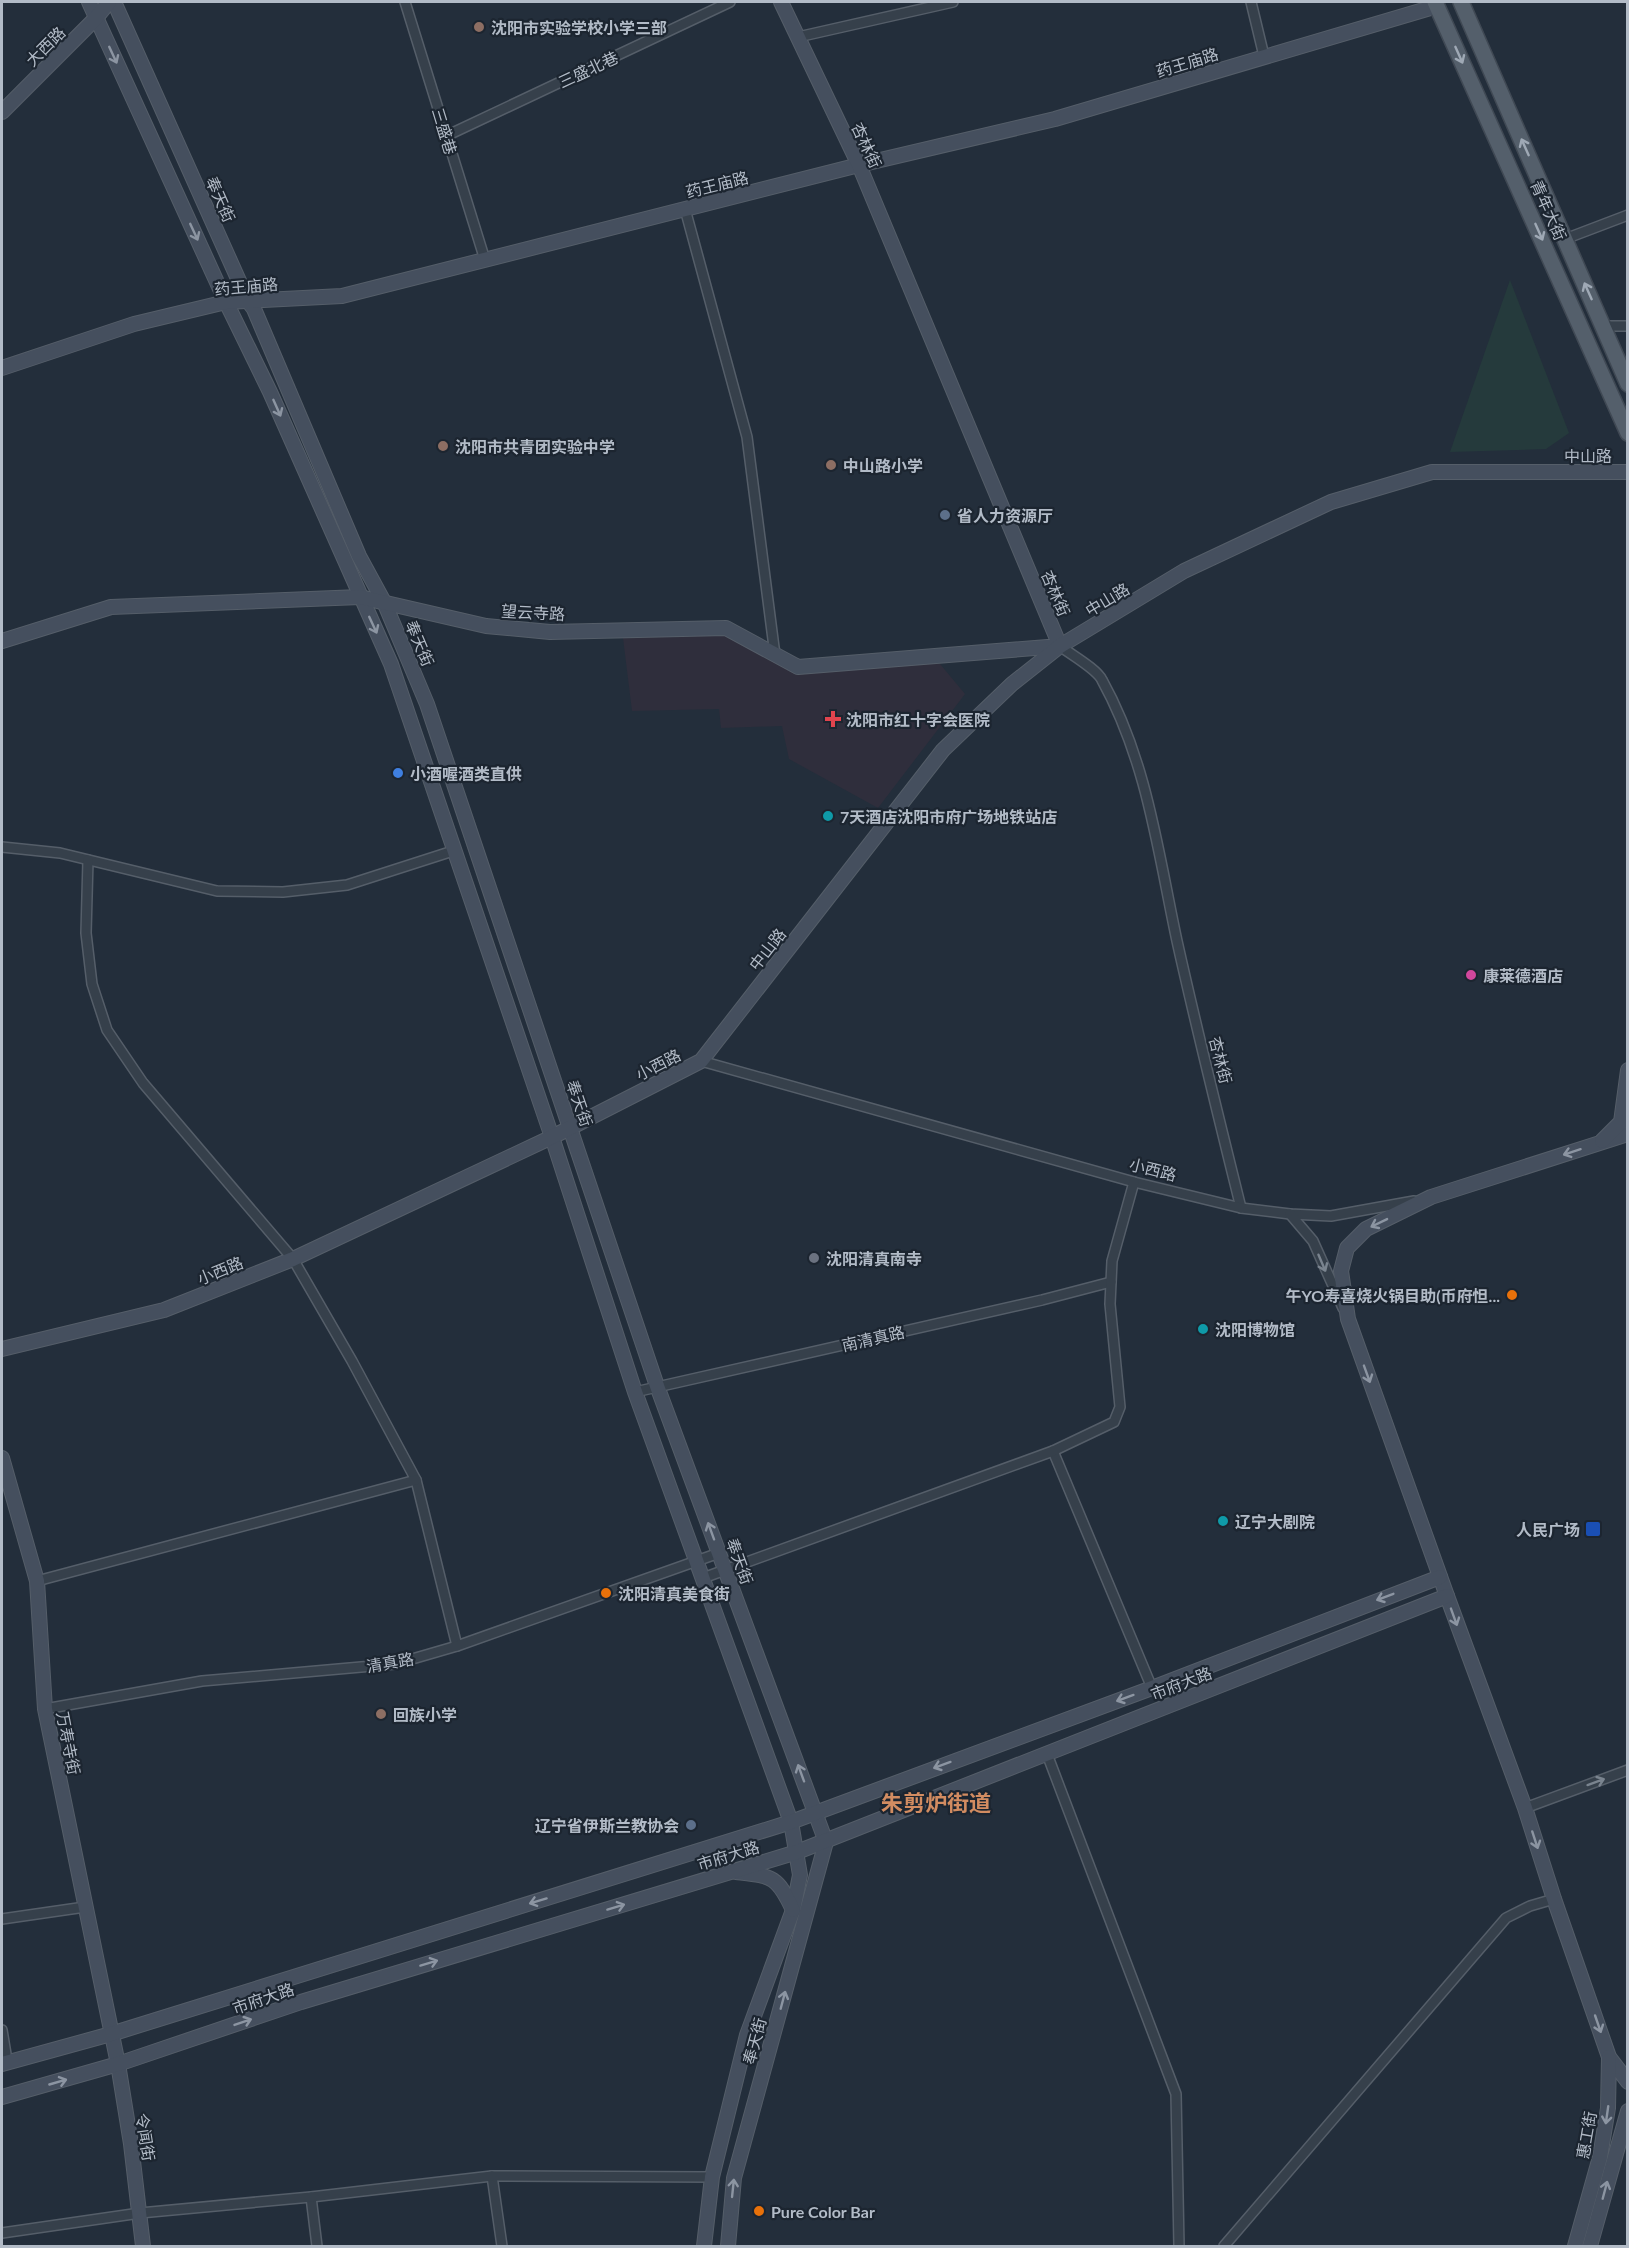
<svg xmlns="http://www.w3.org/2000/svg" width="1629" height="2248" viewBox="0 0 1629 2248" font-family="Lato,'Noto Sans SC',sans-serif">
<rect width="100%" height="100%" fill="#232e3b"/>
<path fill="#2f2e3c" d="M726,633L788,670H860L915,663L940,664L965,694L878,808L789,759L782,726L721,728L719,709L632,711L623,638Z"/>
<path fill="#253a3c" d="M1510,280L1569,433L1546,449L1450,452Z"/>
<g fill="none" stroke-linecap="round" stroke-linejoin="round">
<defs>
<g id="street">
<path d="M405,2L485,260"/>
<path d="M1251,2L1264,56"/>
<path d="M798,37L953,2"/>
<path d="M446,136L730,2"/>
<path d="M685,209L747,437L775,655"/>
<path d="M1565,239L1628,215"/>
<path d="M1604,326H1628"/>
<path d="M1060,646C1070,654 1097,669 1102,680C1147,761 1158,852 1177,941C1197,1031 1219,1119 1241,1208"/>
<path d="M2,847L60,853L217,891L283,892L347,885L456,850"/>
<path d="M88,860L86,933L92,984L107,1030L143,1083L293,1259L352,1361L416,1480L457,1646"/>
<path d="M701,1061L1134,1182L1241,1208L1290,1214L1331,1216L1414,1201"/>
<path d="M1290,1214L1313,1241L1343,1308"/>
<path d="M635,1392L1042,1300L1111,1282"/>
<path d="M1053,1451L1152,1688"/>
<path d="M703,1578L1053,1451L1114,1422L1120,1407L1110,1304L1112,1261L1134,1182"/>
<path d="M37,1581L416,1480"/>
<path d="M45,1709L202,1681L395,1664L457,1646L719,1553"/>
<path d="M1047,1754L1176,2094L1179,2246"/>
<path d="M1525,1808L1628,1770"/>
<path d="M2,1919L85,1907"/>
<path d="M2,2030L6,2054"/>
<path d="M492,2176L502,2246"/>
<path d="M311,2197L317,2246"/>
<path d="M2,2233L140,2213L311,2197L492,2176L712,2177"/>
<path d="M1224,2246L1506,1918L1530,1906L1554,1899"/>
</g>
<g id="secondary">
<path d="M89,2L226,302L270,392L391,664L552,1137L635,1392L791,1822L800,1875L793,1910L747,2035L712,2177L704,2246"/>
<path d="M114,2L248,301L254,309L359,556L384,602L427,704L657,1386L826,1842L734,2178L728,2246"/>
<path d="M2,112L96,18L109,2"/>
<path d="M2,368L134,324L226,302L342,296L859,165L1055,119L1437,6"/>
<path d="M2,641L111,607L360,597L486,626L550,632L726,628L798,667L1060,646L859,165L781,2"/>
<path d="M1628,1134L1431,1197L1366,1229L1347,1248L1341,1271L1348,1319L1447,1596L1525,1808L1554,1899L1609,2057L1628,2082"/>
<path d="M1602,1141L1621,1122L1628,1070"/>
<path d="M2,1349L164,1310L293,1259L552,1137L701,1061L943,750L1012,684L1060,646L1184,571L1331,502L1432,472H1628"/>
<path d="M2,1458L37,1581L45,1709L118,2064L131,2144L143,2246"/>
<path d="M736,1872C771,1876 777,1875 793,1910"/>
<path d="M2,2064L111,2034L791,1822L1152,1688L1440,1577"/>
<path d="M2,2097L118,2064L301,2002L797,1852L1447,1596"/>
<path d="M1575,2246L1600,2157L1608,2108L1609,2057"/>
<path d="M1590,2246L1628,2111"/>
</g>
<g id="primary">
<path d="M1435,2L1628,433"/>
<path d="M1461,2L1628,384"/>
</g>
</defs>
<use href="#street" stroke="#555e69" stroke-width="12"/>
<use href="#secondary" stroke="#555e69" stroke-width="16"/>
<use href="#primary" stroke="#404954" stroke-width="18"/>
<use href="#street" stroke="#36404b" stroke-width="9"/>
<use href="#secondary" stroke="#454f5e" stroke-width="14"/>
<use href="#primary" stroke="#545f6b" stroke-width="15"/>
</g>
<defs><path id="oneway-shaft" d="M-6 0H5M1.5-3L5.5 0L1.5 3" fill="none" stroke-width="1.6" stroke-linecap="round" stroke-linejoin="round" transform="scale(1.5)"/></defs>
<g stroke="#8c95a2">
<use href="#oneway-shaft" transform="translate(113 55) rotate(65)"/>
<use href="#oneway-shaft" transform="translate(194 232) rotate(65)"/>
<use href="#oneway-shaft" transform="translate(277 408) rotate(66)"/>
<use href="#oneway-shaft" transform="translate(373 625) rotate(65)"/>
<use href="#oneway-shaft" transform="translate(1572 1152) rotate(162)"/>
<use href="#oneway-shaft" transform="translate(1379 1223) rotate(154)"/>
<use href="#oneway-shaft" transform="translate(1367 1374) rotate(70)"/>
<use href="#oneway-shaft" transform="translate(711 1531) rotate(-110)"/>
<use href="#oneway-shaft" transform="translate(1385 1597) rotate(159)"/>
<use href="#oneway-shaft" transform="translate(1454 1617) rotate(70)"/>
<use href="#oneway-shaft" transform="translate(1125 1698) rotate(160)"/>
<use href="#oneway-shaft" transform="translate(942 1765) rotate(160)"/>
<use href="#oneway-shaft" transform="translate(801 1773) rotate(-110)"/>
<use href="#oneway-shaft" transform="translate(1535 1840) rotate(72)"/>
<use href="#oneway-shaft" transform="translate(538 1901) rotate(163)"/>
<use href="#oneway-shaft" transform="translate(616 1907) rotate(-17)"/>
<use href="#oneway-shaft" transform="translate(429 1963) rotate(-17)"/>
<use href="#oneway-shaft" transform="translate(783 2000) rotate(-75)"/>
<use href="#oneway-shaft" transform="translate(243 2022) rotate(-19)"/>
<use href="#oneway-shaft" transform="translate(1598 2024) rotate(71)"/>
<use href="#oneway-shaft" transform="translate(58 2082) rotate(-16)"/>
<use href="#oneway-shaft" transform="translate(1607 2115) rotate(98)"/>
<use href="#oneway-shaft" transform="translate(733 2188) rotate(-84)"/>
<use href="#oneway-shaft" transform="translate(1605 2190) rotate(-75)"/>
</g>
<g stroke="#9fa9b5">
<use href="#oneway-shaft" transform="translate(1459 55) rotate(66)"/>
<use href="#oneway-shaft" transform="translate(1525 147) rotate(-114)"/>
<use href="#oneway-shaft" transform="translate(1539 232) rotate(66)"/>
<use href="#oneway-shaft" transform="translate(1588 291) rotate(-114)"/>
</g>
<g stroke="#7a848f">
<use href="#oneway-shaft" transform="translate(1322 1263) rotate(67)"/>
<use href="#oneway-shaft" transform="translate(1596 1782) rotate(-20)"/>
</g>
<g fill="#8d6e63" stroke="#1c2530" stroke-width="2">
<circle cx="479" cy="27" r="6"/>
<circle cx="443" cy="446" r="6"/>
<circle cx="831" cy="465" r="6"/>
<circle cx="381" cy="1714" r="6"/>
</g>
<g fill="#5c6f8a" stroke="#1c2530" stroke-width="2">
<circle cx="945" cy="515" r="6"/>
<circle cx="691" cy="1825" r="6"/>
</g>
<path fill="#e0444e" stroke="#1c2530" stroke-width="2" d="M830 710h6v6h6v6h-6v6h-6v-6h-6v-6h6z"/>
<circle fill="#3f7fe0" stroke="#1c2530" stroke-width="2" cx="398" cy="773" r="6"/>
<g fill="#0f9aa8" stroke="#1c2530" stroke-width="2">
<circle cx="828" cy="816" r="6"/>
<circle cx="1203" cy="1329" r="6"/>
<circle cx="1223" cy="1521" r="6"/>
</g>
<circle fill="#d1479c" stroke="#1c2530" stroke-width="2" cx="1471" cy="975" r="6"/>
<circle fill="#6b7280" stroke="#1c2530" stroke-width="2" cx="814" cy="1258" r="6"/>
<g fill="#e8710a" stroke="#1c2530" stroke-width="2">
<circle cx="1512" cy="1295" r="6"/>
<circle cx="606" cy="1593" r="6"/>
<circle cx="759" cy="2211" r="6"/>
</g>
<rect fill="#1a4fb4" stroke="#1c2530" stroke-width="2" x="1585" y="1521" width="16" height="16" rx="3"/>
<g text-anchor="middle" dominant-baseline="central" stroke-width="4.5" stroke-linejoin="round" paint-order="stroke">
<g font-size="16" font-weight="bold" fill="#b2bbc7" stroke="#1c2530" text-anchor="start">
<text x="491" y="27">沈阳市实验学校小学三部</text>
<text x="455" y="446">沈阳市共青团实验中学</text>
<text x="843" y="465">中山路小学</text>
<text x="957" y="515">省人力资源厅</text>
<text x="846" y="719">沈阳市红十字会医院</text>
<text x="410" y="773">小酒喔酒类直供</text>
<text x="840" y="816">7天酒店沈阳市府广场地铁站店</text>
<text x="1483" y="975">康莱德酒店</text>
<text x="826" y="1258">沈阳清真南寺</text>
<text x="1500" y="1295" text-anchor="end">午YO寿喜烧火锅目助(币府怛...</text>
<text x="1215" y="1329">沈阳博物馆</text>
<text x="1235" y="1521">辽宁大剧院</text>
<text x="1580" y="1529" text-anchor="end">人民广场</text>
<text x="618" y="1593">沈阳清真美食街</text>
<text x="393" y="1714">回族小学</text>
<text x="679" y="1825" text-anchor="end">辽宁省伊斯兰教协会</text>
<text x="771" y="2211">Pure Color Bar</text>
</g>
<g font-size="16" fill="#b2bbc7" stroke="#1c2530">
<text transform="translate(45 46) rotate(-45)">大西路</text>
<text transform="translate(1187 62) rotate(-17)">药王庙路</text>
<text transform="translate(588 69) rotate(-25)">三盛北巷</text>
<text transform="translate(445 131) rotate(73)">三盛巷</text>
<text transform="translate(867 145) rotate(65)">杏林街</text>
<text transform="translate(717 184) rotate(-14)">药王庙路</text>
<text transform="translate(221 199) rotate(66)">奉天街</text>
<text transform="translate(1549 210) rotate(66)">青年大街</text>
<text transform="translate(246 286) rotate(-5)">药王庙路</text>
<text x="1588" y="455">中山路</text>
<text transform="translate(1056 593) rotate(67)">杏林街</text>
<text transform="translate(1107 599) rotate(-31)">中山路</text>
<text transform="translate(533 612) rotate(3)">望云寺路</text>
<text transform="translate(420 643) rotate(67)">奉天街</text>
<text transform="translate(767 949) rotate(-52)">中山路</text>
<text transform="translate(1221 1060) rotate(76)">杏林街</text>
<text transform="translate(658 1064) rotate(-27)">小西路</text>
<text transform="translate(580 1103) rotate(71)">奉天街</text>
<text transform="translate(1153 1169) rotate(14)">小西路</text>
<text transform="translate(220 1270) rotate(-22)">小西路</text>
<text transform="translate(873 1338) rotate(-13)">南清真路</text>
<text transform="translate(740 1561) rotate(70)">奉天街</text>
<text transform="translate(390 1662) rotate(-10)">清真路</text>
<text transform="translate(1181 1683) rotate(-21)">市府大路</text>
<text transform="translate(69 1743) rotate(79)">万寿寺街</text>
<text transform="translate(728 1855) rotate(-17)">市府大路</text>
<text transform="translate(263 1998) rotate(-19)">市府大路</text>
<text transform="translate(754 2041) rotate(-75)">奉天街</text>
<text transform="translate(1586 2135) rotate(-80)">惠工街</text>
<text transform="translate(146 2137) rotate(81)">令闻街</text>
</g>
<g font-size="22" font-weight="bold" fill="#d28c61" stroke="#1c2530">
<text x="936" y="1802">朱剪炉街道</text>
</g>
</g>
<rect width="1629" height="2248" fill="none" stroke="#b2bbc7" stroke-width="6"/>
</svg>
